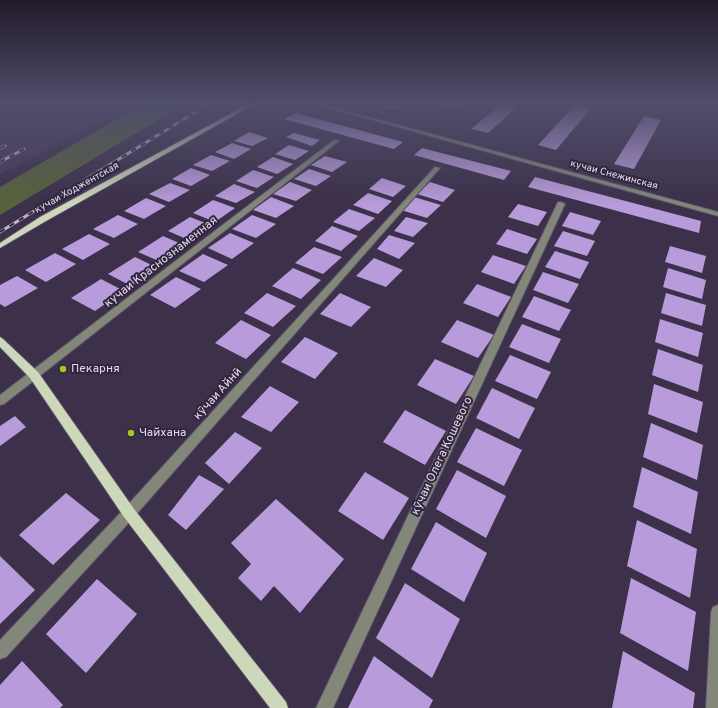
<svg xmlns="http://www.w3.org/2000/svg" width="718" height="708" viewBox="0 0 718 708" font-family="Overpass,sans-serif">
<rect width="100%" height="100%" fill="#3c304a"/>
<path fill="#463858" d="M0,105H132L0,175Z"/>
<path fill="#56623b" d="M141,105H183L0,215V187Z"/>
<g fill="#b89bda">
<path d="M384,105H402L394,110L381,107Z"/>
<path d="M440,105H461L455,109Z"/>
<path d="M500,105H519L488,133L471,129Z"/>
<path d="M575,105L593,106L556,150L538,145Z"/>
<path d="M296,113L403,142L394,149L284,119Z"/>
<path d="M644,116L661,120L634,169L614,164Z"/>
<path d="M249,132L268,138L252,146L234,141Z"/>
<path d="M294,133L320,140L312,146L286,137Z"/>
<path d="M232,143L251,149L234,159L215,152Z"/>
<path d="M289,145L309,151L295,160L275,154Z"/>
<path d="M422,148L511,171L504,180L414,155Z"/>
<path d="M211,155L230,161L212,171L193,165Z"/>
<path d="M325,156L347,162L332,172L311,165Z"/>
<path d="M273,157L293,164L277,174L257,167Z"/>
<path d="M191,168L210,175L191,186L172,179Z"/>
<path d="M309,169L331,176L316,186L294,179Z"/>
<path d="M253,170L274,177L257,188L236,181Z"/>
<path d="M535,177L701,221L699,233L528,187Z"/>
<path d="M382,178L406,186L393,197L369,189Z"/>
<path d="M290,182L312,190L296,201L273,194Z"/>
<path d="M430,182L455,190L443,202L417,194Z"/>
<path d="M170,183L190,190L169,202L149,194Z"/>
<path d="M234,184L255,192L236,203L215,196Z"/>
<path d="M368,193L392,201L378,214L353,205Z"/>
<path d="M271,197L294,206L276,218L253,210Z"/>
<path d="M414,197L441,205L427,218L401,210Z"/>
<path d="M146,198L166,206L144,219L124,211Z"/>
<path d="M213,200L235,208L215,222L193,213Z"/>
<path d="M518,204L547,212L538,226L508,217Z"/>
<path d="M349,209L375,218L359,231L333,222Z"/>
<path d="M570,212L601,221L593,235L562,226Z"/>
<path d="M118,215L138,224L114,238L93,229Z"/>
<path d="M252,215L276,224L256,238L232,229Z"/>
<path d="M190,217L213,226L191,241L168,231Z"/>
<path d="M406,217L428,223L413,237L394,231Z"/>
<path d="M332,226L358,236L341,251L315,241Z"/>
<path d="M507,229L537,239L527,254L496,244Z"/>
<path d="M563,231L595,241L587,256L554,246Z"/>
<path d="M230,233L254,243L232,259L208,248Z"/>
<path d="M89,234L110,244L83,260L62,249Z"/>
<path d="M389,235L415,243L399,259L377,249Z"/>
<path d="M163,236L186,246L161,262L138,252Z"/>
<path d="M670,246L706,256L702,273L665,262Z"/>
<path d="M314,247L342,257L323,274L295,263Z"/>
<path d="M555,251L589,262L580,279L545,267Z"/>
<path d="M55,253L76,264L46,282L25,270Z"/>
<path d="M203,254L228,265L204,282L179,271Z"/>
<path d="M493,255L526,266L514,284L481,272Z"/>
<path d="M135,257L158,268L131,286L108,274Z"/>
<path d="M374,258L403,270L386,287L356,276Z"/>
<path d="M293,268L321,280L301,299L272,286Z"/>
<path d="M668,268L706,280L702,299L663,287Z"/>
<path d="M543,272L579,284L568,303L533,290Z"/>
<path d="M17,276L38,288L5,307L0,304V285Z"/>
<path d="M176,277L201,289L175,308L150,295Z"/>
<path d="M101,279L124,291L95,311L71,298Z"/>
<path d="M477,284L511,297L498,317L463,303Z"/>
<path d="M267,293L296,306L273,327L244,313Z"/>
<path d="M340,293L371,307L351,327L320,314Z"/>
<path d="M666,293L706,305L702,326L661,313Z"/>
<path d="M534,296L571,310L559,331L522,317Z"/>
<path d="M660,319L703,333L698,357L655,342Z"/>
<path d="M241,320L271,335L246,359L215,343Z"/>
<path d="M457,320L494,335L478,358L441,342Z"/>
<path d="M522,324L561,339L549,363L509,347Z"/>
<path d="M305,337L338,353L315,379L281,362Z"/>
<path d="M658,349L703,365L698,392L652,375Z"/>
<path d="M510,355L551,372L537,399L495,381Z"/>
<path d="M435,359L474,376L456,404L417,385Z"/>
<path d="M654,384L703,402L697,433L648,414Z"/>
<path d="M270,386L299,402L271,432L241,417Z"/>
<path d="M492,388L535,408L519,439L476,418Z"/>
<path d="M405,410L446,431L425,465L383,442Z"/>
<path d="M15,416L26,427L0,446V426Z"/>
<path d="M651,423L703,445L697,480L643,457Z"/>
<path d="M476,428L522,450L504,486L457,462Z"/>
<path d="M235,432L262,448L229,484L205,463Z"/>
<path d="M642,467L698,492L691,534L633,507Z"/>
<path d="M457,470L506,496L486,538L436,509Z"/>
<path d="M365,472L409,498L383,540L338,511Z"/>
<path d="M199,475L224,489L186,530L168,515Z"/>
<path d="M66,493L100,520L53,565L19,535Z"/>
<path d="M276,499L344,559L300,613L274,586L261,601L238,578L251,564L231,543Z"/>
<path d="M637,520L697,549L690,598L627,566Z"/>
<path d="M436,522L487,553L464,602L411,569Z"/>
<path d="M0,556L35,590L0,624Z"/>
<path d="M631,578L696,612L688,671L620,633Z"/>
<path d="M97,579L137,614L86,673L46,634Z"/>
<path d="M405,583L460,619L432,678L376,638Z"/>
<path d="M623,651L695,693L693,708H612Z"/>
<path d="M374,656L433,700L429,708H348Z"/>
<path d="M22,661L63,705L60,708H0V685Z"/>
</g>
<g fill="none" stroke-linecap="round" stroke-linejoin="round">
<defs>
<g id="minor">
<path d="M318,105H325L718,212V216Z"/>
<path d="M334,140L339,141L4,404L0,405V395Z"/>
<path d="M435,167L440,168L134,517L6,657L0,659V640L124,509Z"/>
<path d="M558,202H561L565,204L333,708H316Z"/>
<path d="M718,605V708H706L711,612L713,607Z"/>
</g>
<g id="major">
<path d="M247,105H253L46,221L0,248V243L40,217Z"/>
<path d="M0,337L3,339L38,372L134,509L286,702L288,708H270L124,517L30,378L0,347Z"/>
</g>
</defs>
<use href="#minor" stroke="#5a4f67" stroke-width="2"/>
<use href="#major" stroke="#5a4f67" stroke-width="2"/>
<use href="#minor" fill="#828779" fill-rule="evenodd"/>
<use href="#major" fill="#cdd7ba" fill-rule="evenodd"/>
<defs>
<g id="rail">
<path d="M0,148L5,146"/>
<path d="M0,162L24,149"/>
<path d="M0,232L207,105"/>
</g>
</defs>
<use href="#rail" stroke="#beb6c9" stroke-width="3"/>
<use href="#rail" stroke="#32263f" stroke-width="2" stroke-dasharray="5.5" stroke-linecap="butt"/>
</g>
<linearGradient id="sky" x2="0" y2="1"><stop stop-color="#211a29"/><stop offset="0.51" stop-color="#504e6b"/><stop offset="1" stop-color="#504e6b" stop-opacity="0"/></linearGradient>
<rect width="718" height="204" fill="url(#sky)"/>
<g fill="#a3c927" stroke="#32263f" stroke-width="1.5">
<circle cx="63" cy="369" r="4"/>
<circle cx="131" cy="433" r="4"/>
</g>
<g text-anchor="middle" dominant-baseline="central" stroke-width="4" stroke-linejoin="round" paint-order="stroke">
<g font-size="10" fill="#e1daeb" stroke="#32263f">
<text transform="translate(614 175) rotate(15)">кучаи Снежинская</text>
<text transform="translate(77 188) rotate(-29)">кучаи Ходжентская</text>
</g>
<g font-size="12" fill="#e1daeb" stroke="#32263f">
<text transform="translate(161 262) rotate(-38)">кучаи Краснознаменная</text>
<text transform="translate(218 394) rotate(-48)">кӯчаи Айнӣ</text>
<text transform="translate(442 456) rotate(-65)">кӯчаи Олега Кошевого</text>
</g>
<g font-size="12" fill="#e1daeb" stroke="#32263f" text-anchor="start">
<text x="71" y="369">Пекарня</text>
<text x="139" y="433">Чайхана</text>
</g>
</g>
</svg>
